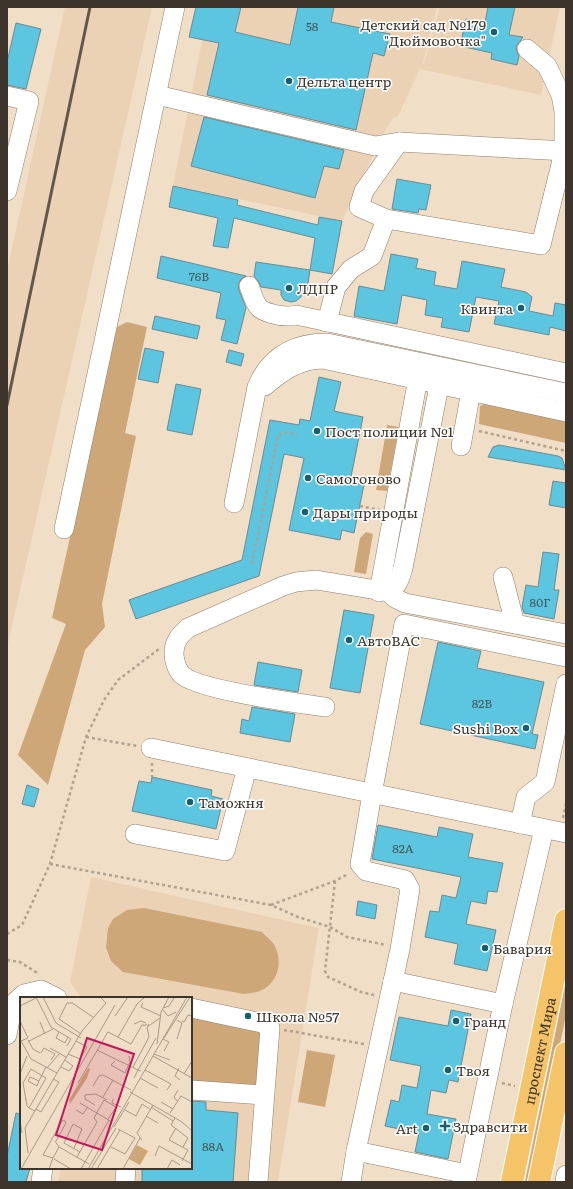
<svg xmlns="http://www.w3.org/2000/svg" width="573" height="1189" viewBox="0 0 573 1189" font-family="Literata,serif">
<rect width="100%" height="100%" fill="#f1dec7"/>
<g fill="#ebd2b5">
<path d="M65,7H152L7,648V271Z"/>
<path d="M209,7H437L422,66L426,57L440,7H560L541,95L420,69L398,116L392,119L382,136L342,221L173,185Z"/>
<path d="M91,877L319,928L278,1182H58L61,1168H191V998H81L70,982Z"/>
</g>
<g fill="#cda778">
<path d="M127,322L147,327L125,433L136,436L102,604L105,627L85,650L48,785L18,755L66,624L52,618L117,327Z"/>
<path d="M488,402L566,418V443L479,424L480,406Z"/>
<path d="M387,425L399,427L387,491L376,490Z"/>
<path d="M366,532L373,534L366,574L354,572L360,538Z"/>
<path d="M144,908L262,932C265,936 270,939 273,943C284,960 279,983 260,991C255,993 249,993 244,994L123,972L111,961L106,947L108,928L113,919L127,910Z"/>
<path d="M566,980V1015L532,1182H525Z"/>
<path d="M191,1012L264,1031L256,1087L191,1086Z"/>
<path d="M307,1050L335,1055L325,1107L298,1102Z"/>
</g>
<g fill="#5cc5df" stroke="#6b8a93">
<path d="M196,7H241L235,32L290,45L298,7H334L331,22L390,34L384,56L373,53L356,130L207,95L219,43L189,37Z"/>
<path d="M488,7H515L509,35L523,37L516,47L517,52L519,56L517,65L491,59L492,53L460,46L466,19L485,23Z"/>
<path d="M16,23L41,29L26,89L7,85V62Z"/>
<path d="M204,117L344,150L339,169L324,166L315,198L191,166Z"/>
<path d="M397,179L431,185L426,210L419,209L418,213L392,209Z"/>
<path d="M173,186L238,200L237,205L318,225L319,217L342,221L332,274L310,270L315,238L234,218L228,248L213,246L218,218L169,207Z"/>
<path d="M391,254L418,259L416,268L436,272L434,285L457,289L462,261L505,269L501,287L526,292L532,297L529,311L553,316L555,303L566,305V331L550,327L549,335L494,324L499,301L476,297L469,332L441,327L443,318L425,315L427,300L402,295L397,324L354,316L359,286L384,291Z"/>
<path d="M161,256L246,276L241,279L238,285L239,290L246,308L237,344L221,340L226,320L216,318L221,293L157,278Z"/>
<path d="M256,262L310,270L307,290L302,289L301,297L296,301L291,302L284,300L281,295V290L261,287L259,282L254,276Z"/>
<path d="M155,316L200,326L197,339L152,329Z"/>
<path d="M145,348L164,352L158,383L138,379Z"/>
<path d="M229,350L244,354L241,366L226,362Z"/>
<path d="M319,377L341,382L334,411L363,417L350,482L364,485L354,533L342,530L340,540L289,530L304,458L284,454L259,576L136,619L129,600L242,560L270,420L299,425L300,419L310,421Z"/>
<path d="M176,384L201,389L192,435L167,430Z"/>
<path d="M499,445L558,456L562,458L566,470L488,457L493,447Z"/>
<path d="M553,481L566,483V508L549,505Z"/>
<path d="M543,552L559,554L554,590H559L554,619L524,613L522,607L526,585L538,587Z"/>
<path d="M344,610L374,615L360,693L330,688Z"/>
<path d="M438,642L481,651L477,668L544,682L532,734L538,735L535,749L420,724Z"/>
<path d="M258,662L302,670L298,692L254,685Z"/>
<path d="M252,707L295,714L290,742L240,733L242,719L249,721Z"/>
<path d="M152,777L212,790L211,796L223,799L216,829L132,811L139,781L151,783Z"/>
<path d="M27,785L39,789L34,807L22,804Z"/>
<path d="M378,825L437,837L439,827L473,834L468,857L503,863L497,892L488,891L486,904L471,901L466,924L496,930L487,971L454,964L458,944L425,937L430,911L439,912L442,895L456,898L461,877L372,859Z"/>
<path d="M358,901L377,905L375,919L356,915Z"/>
<path d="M451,1010L471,1014L458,1082L449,1080L446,1093L431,1090L427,1114L456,1119L448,1159L415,1152L419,1133L385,1126L391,1100L399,1102L402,1085L417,1088L421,1066L390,1060L399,1017L448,1026Z"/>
<path d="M191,1101L206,1102V1110L238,1113L233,1182H142V1168H191Z"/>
<path d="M16,1113L21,1114V1168H30L26,1182H7V1156Z"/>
</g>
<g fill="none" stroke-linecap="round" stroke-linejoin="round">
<defs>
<g id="minor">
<path d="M157,95L375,146L399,142L566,151"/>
<path d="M7,96L29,101L7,191"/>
<path d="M399,142L364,191L359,207L386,219L541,245L564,152V111L561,95L547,66L527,49"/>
<path d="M249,286C257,306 255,310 277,315C284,316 289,317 296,315L566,373"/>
<path d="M327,322L336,287L351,269L372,256L386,219"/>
<path d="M265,386C282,371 300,359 323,359L566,412"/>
<path d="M461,446L471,391"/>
<path d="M234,503L257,387C270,356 295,343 327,343L566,393"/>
<path d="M64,529L175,7"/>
<path d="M503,577L515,624L566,634"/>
<path d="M379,592L420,367"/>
<path d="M389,592C398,586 400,578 403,568L442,371"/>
<path d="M325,707C298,703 196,690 181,674C174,665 171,649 178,639C180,635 185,631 188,628L283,586L296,582L316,580L389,592L395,598L405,603L515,624"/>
<path d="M151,748L566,833"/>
<path d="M520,824L526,797L545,782L566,684"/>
<path d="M135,834L225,851L247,768"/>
<path d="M393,981L503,1004"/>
<path d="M191,1008L262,1023L270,1028L258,1182"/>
<path d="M7,1035L13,1004L24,994L41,990L57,998"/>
<path d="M191,1090L264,1095"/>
<path d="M356,1151L467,1174"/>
<path d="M41,1182L43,1168"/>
<path d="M125,1182L126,1168"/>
<path d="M351,1182L356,1151L400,949L410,889L405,880L366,871L360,864L372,794L404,624L566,657"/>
<path d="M466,1182L503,1004L544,829"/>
<path d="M565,1182L566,1175"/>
</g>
<g id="major">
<path id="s1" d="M512,1182L566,920"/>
<path d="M539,1182L566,1053"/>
</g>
</defs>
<use href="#minor" stroke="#907e69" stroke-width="20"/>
<use href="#major" stroke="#fff" stroke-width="24"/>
<g stroke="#b1a290" stroke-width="2.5" stroke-dasharray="3 3" stroke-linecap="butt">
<path d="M479,431L566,451"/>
<path d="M360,506L380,510"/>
<path d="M252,564L278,436C284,430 289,433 297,435"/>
<path d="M86,737L137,746"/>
<path d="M152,763V777"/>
<path d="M563,818L566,804"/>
<path d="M50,864L271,905L298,917L330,927L347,937L386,945"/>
<path d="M335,881L325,971L328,977L361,992L374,995"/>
<path d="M271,905L335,881L348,874"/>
<path d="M7,934L22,925L50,864L86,737L104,700L118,680L159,649"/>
<path d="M7,960L20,962L39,974"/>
<path d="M284,1030L364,1044"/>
<path d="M502,1083L515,1086"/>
</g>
<use href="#minor" stroke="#fff" stroke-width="19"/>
<use href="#major" stroke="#f6c468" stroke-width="22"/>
<path stroke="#61574b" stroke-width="3" d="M7,405L90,7"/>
</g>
<g fill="#175f6f" stroke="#fff" stroke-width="1.5">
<circle cx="494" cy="32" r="4"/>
<circle cx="289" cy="81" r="4"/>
<circle cx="289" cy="288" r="4"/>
<circle cx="521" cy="308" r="4"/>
<circle cx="317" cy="431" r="4"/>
<circle cx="308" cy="478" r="4"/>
<circle cx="305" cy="512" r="4"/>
<circle cx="349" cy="640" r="4"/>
<circle cx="526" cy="728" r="4"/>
<circle cx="190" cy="802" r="4"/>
<circle cx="485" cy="948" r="4"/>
<circle cx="248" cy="1016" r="4"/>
<circle cx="456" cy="1021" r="4"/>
<circle cx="448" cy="1070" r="4"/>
<path d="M443 1120h4v4h4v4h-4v4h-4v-4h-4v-4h4z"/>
<circle cx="426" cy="1128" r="4"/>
</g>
<g text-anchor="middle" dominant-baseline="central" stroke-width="3" stroke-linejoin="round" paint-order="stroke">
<g font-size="12" fill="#455959">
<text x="312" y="26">58</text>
<text x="199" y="276">76В</text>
<text x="540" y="602">80Г</text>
<text x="482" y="703">82В</text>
<text x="403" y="848">82А</text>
<text x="213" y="1146">88А</text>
</g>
<g font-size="14" fill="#3d352c" stroke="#fff" text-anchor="start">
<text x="486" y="24" text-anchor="end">Детский сад №179<tspan x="486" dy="16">"Дюймовочка"</tspan></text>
<text x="297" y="81">Дельта центр</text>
<text x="297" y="288">ЛДПР</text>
<text x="513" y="308" text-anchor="end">Квинта</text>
<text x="325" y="431">Пост полиции №1</text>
<text x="316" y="478">Самогоново</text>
<text x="313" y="512">Дары природы</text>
<text x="357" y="640">АвтоВАС</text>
<text x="518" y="728" text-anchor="end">Sushi Box</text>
<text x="198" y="802">Таможня</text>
<text x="493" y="948">Бавария</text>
<text x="256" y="1016">Школа №57</text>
<text x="464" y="1021">Гранд</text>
<text x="456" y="1070">Твоя</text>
<text x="453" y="1126">Здравсити</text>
<text x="418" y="1128" text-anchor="end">Art</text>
</g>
<g font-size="14" fill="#3d352c" stroke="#fff">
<text stroke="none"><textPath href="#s1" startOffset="134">проспект Мира</textPath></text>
</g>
</g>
<g transform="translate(20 997)">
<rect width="172" height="172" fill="#f1dec7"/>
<path d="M68,71L70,72L67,81L50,107L49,103ZM117,148L128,154L120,168L109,162Z" fill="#cda778"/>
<path fill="none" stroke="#a99a89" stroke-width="1" d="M16,0L31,30L51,42L47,49M23,0L36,26L61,41M123,6L121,10L141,19M0,9L16,1M143,11L149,9L154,1L152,0M143,13L148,19L156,15M95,19L108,0M157,23L162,26L157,42M0,24L8,41L1,44M162,24L164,25L168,18L172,19M20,25L25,37M114,27L121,24L126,26M39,35L36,41L45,46L48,40M61,37L39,22L47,6H52L73,20M98,40L117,7L125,0M144,41L170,0M0,42L11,62L37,76L5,131L8,156M143,42L149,45L144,54M8,43L13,52L20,56M9,44L33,32M137,47L141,15L149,0M30,51L46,60M77,53L118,73L136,41M21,56L24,51L35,57L31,63M48,57L60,62L67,50L56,44M134,57L150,63M133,59L172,81M95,64L91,68L105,76L110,65L109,59M41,70L49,74L53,69L45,63M113,70L129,40L127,30L140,21M27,71L39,57M159,71L155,79L160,83M125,73L151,87L147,93M37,76L62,34L86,6L80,0M0,77L7,59M164,77L172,64M114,81L118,73L121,74M120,81L138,91M19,84L10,80L8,84L17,89L19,84L26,70M58,86L88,35L111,47L122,28H129M73,89L79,79L83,78L111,93M110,95L162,125L172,134M83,100L93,83M93,102L92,106L101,110M157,104L154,100L158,93M141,105L153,112M60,106L92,125M75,108L65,102V98L76,97L87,103M131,110L153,124M9,111L26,81L11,72L3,86L7,109L9,111L15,114M16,112L21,115L39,85L33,82M56,113L63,117L67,111M105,113L116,119L122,107L130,112M150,116L161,99L172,105M126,119L138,126M155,121L151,128L168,141L163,150M88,122L97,109M0,123L2,136M94,130L109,105M156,131L149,143L168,153L162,164M122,143L117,136L133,108M35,144L39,150L69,167M91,150L105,157L115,141L98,132M54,151L62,132L53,127L44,146L60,155M135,159L139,149L172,167M57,160L77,125L74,121L84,103L96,110M33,161L39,150M34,162L51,172M1,172L95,8M29,172L33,161L23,158L42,124L44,123L46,126L36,144M61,172L89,123M68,172L167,0M71,172L96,131M77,172L100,133M103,172L120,141M147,172L152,163L160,168"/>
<path fill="#c2185b" fill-opacity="0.15" stroke="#c2185b" stroke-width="2" d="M67,41L114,57L82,153L36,138Z"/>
<rect width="172" height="172" fill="none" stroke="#3d352c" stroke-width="2"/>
</g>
<rect width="573" height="1189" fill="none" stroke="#3d352c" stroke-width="16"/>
</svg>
